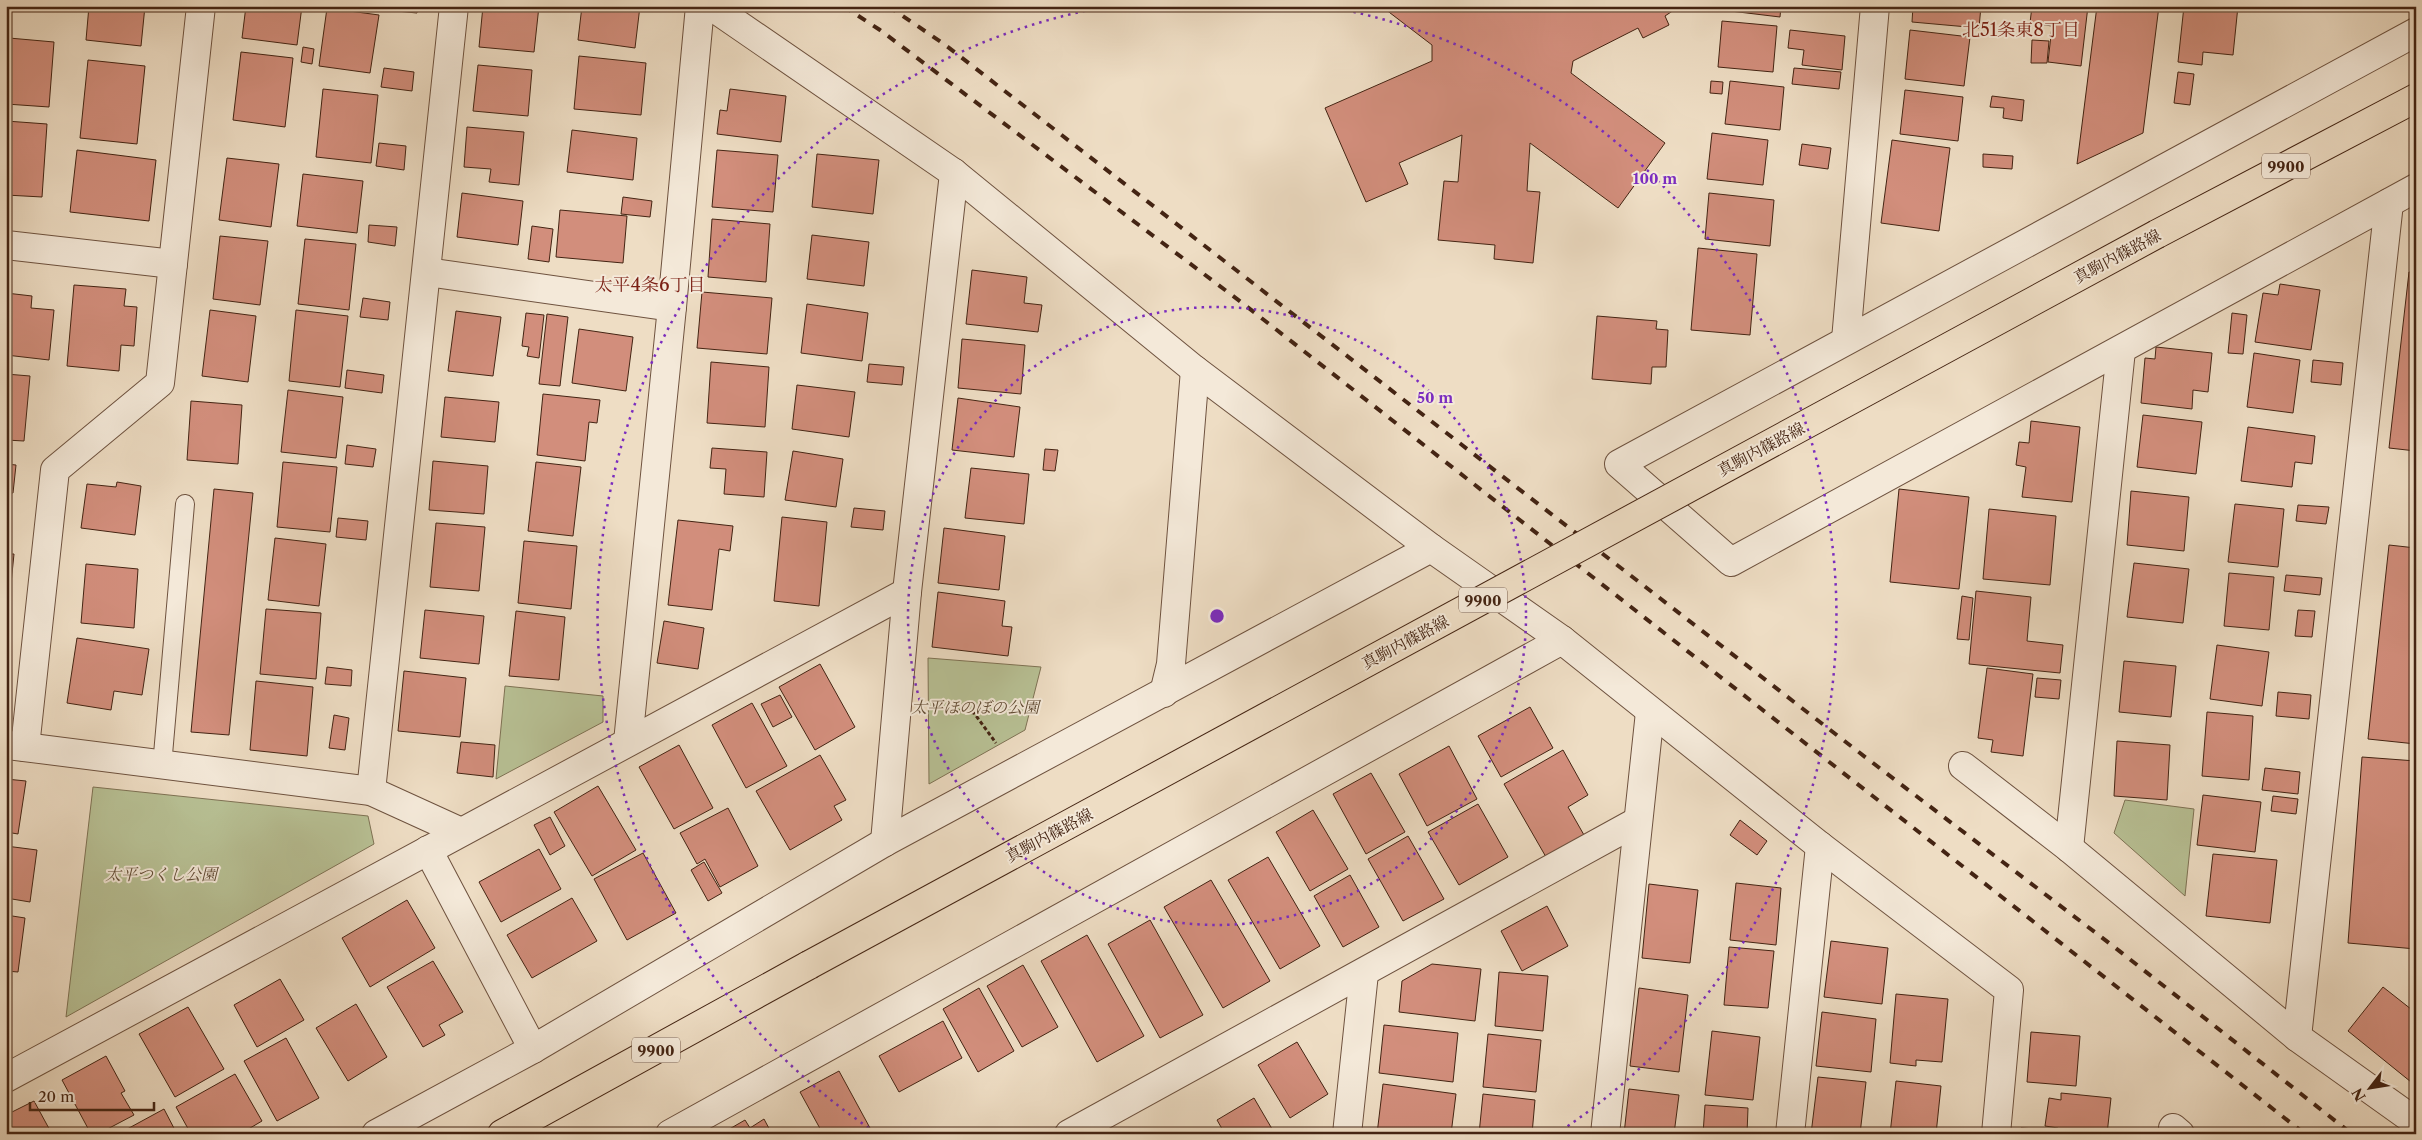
<svg xmlns="http://www.w3.org/2000/svg" width="2422" height="1140" viewBox="0 0 2422 1140" font-family="'Libre Caslon Text','Noto Serif JP',serif">
<rect width="100%" height="100%" fill="#eeddc4"/>
<filter id="stains"><feTurbulence type="fractalNoise" baseFrequency=".004" numOctaves="4"/><feColorMatrix values="0 0 0 0 .2 0 0 0 0 .09 0 0 0 0 .02 0 0 0 .5 -.17"/></filter>
<radialGradient id="worn" r=".72"><stop offset=".6" stop-color="#630" stop-opacity="0"/><stop offset="1" stop-color="#630" stop-opacity=".3"/></radialGradient>
<g fill="#b8c195" stroke="#7e7254">
<path d="M928,658L1041,667L1025,730L929,784Z"/>
<path d="M505,686L603,696V722L496,779Z"/>
<path d="M93,787L368,816L374,844L66,1017Z"/>
<path d="M2125,800L2194,809L2185,896L2114,833Z"/>
</g>
<g fill="#d28e7c" stroke="#442413">
<path d="M89,6H145L141,46L86,40Z"/>
<path d="M246,6H302L297,45L242,38Z"/>
<path d="M346,6H418L417,13Z"/>
<path d="M483,6H539L534,52L479,47Z"/>
<path d="M582,6H640L635,48L578,40Z"/>
<path d="M1036,6H1078L1077,11Z"/>
<path d="M1381,6H1680L1665,16L1669,25L1643,38L1638,28L1573,61L1571,73L1665,143L1618,208L1530,143L1527,191L1540,192L1533,263L1494,259L1495,245L1438,240L1444,181L1458,182L1462,135L1399,163L1408,184L1366,202L1325,108L1432,61V45Z"/>
<path d="M1722,6H1781L1780,17L1722,10Z"/>
<path d="M1913,6H1981L1979,28L1912,22Z"/>
<path d="M2032,6H2088L2081,66L2048,62L2052,26L2030,23Z"/>
<path d="M2097,6H2159L2143,133L2077,164Z"/>
<path d="M2184,6H2238L2233,55L2203,52L2202,65L2178,62Z"/>
<path d="M327,8L379,15L370,73L319,66Z"/>
<path d="M1722,21L1777,26L1773,72L1718,67Z"/>
<path d="M1790,30L1845,36L1842,70L1802,65L1804,50L1788,48Z"/>
<path d="M1910,30L1970,37L1964,86L1905,79Z"/>
<path d="M9,38L54,42L49,107L6,104Z"/>
<path d="M2032,40L2049,41L2047,63H2031Z"/>
<path d="M303,47L314,49L312,64L301,62Z"/>
<path d="M241,52L293,58L285,127L233,120Z"/>
<path d="M579,56L646,63L641,115L574,109Z"/>
<path d="M88,60L145,66L137,144L80,138Z"/>
<path d="M478,65L532,70L528,116L473,111Z"/>
<path d="M384,68L414,72L412,91L381,87Z"/>
<path d="M1794,68L1841,72L1839,89L1792,84Z"/>
<path d="M2178,72L2194,74L2190,105L2174,103Z"/>
<path d="M1711,81L1723,82L1722,94L1710,93Z"/>
<path d="M1730,81L1784,87L1780,130L1725,124Z"/>
<path d="M323,89L378,95L371,163L316,157Z"/>
<path d="M730,89L786,96L781,142L717,134L720,110L727,111Z"/>
<path d="M1905,90L1963,97L1958,141L1900,134Z"/>
<path d="M1992,96L2024,100L2022,121L2003,118L2004,108L1990,107Z"/>
<path d="M6,121L47,124L42,197L6,195Z"/>
<path d="M467,127L524,132L519,185L489,182L491,169L464,167Z"/>
<path d="M572,130L637,138L633,180L567,172Z"/>
<path d="M1712,133L1768,140L1763,185L1707,179Z"/>
<path d="M1892,140L1950,148L1939,231L1881,223Z"/>
<path d="M379,143L406,146L404,170L376,166Z"/>
<path d="M1802,144L1831,148L1828,169L1799,165Z"/>
<path d="M77,150L156,160L149,221L70,212Z"/>
<path d="M717,150L778,155L773,212L712,207Z"/>
<path d="M817,154L879,160L873,214L812,207Z"/>
<path d="M1983,154L2013,156L2012,169L1983,167Z"/>
<path d="M227,158L279,164L271,227L219,220Z"/>
<path d="M303,174L363,181L357,233L297,226Z"/>
<path d="M462,193L523,201L518,245L457,237Z"/>
<path d="M1709,193L1774,200L1770,246L1705,239Z"/>
<path d="M623,197L652,201L650,217L621,214Z"/>
<path d="M560,210L627,216L623,263L556,257Z"/>
<path d="M712,219L770,224L766,282L708,277Z"/>
<path d="M369,225L397,227L395,246L368,242Z"/>
<path d="M532,226L553,229L549,262L528,259Z"/>
<path d="M812,235L869,242L864,286L807,279Z"/>
<path d="M220,236L268,241L260,305L213,299Z"/>
<path d="M305,239L356,244L349,310L298,304Z"/>
<path d="M1698,248L1757,254L1750,335L1691,330Z"/>
<path d="M972,270L1027,277L1024,303L1042,305L1038,332L966,324Z"/>
<path d="M2409,272L2416,273V451L2389,448Z"/>
<path d="M2280,284L2320,290L2311,350L2255,342L2263,293L2278,295Z"/>
<path d="M74,285L126,289L124,306L137,307L134,346L121,345L119,371L67,366Z"/>
<path d="M702,292L772,298L767,354L697,348Z"/>
<path d="M6,293L32,296L31,308L54,310L49,360L6,355Z"/>
<path d="M363,298L390,302L388,320L360,317Z"/>
<path d="M807,304L868,313L862,361L801,353Z"/>
<path d="M210,310L256,316L248,382L202,376Z"/>
<path d="M296,310L348,316L340,387L289,381Z"/>
<path d="M456,311L501,317L493,376L448,371Z"/>
<path d="M526,313L544,315L539,358L527,356L529,347L522,346Z"/>
<path d="M2232,313L2247,315L2243,354L2228,353Z"/>
<path d="M547,314L568,317L560,386L539,384Z"/>
<path d="M1597,316L1657,321L1656,329L1668,330L1666,367H1652L1651,384L1592,379Z"/>
<path d="M579,329L633,337L626,391L572,383Z"/>
<path d="M962,339L1025,345L1021,394L958,388Z"/>
<path d="M2156,347L2212,353L2208,392L2193,390L2192,409L2141,403L2145,358L2155,359Z"/>
<path d="M2254,353L2300,360L2293,413L2247,407Z"/>
<path d="M2313,360L2343,363L2341,385L2311,382Z"/>
<path d="M711,362L769,367L765,427L707,423Z"/>
<path d="M869,364L904,367L902,385L867,382Z"/>
<path d="M347,370L384,375L382,393L345,388Z"/>
<path d="M6,374L30,376L24,441L6,440Z"/>
<path d="M797,385L855,392L849,437L792,429Z"/>
<path d="M288,390L343,397L336,458L281,452Z"/>
<path d="M543,394L600,400L597,423L589,422L585,461L537,455Z"/>
<path d="M445,397L499,402L495,442L441,437Z"/>
<path d="M958,398L1020,407L1014,457L952,450Z"/>
<path d="M191,401L242,405L238,464L187,460Z"/>
<path d="M2143,415L2202,422L2196,474L2137,467Z"/>
<path d="M2031,421L2080,427L2072,502L2022,497L2026,467L2016,465L2019,442L2029,443Z"/>
<path d="M2248,427L2315,436L2312,464L2295,462L2292,487L2241,481Z"/>
<path d="M347,445L376,449L373,467L345,464Z"/>
<path d="M712,448L767,452L764,497L724,494L726,469L710,468Z"/>
<path d="M1045,449L1058,450L1055,471L1043,470Z"/>
<path d="M793,451L843,459L836,507L785,500Z"/>
<path d="M433,461L488,466L484,514L429,510Z"/>
<path d="M283,462L337,467L330,532L277,527Z"/>
<path d="M536,462L581,467L573,536L528,531Z"/>
<path d="M6,464L16,465L13,493H6Z"/>
<path d="M971,468L1029,474L1024,524L965,518Z"/>
<path d="M117,482L141,486L135,535L81,528L87,484L116,487Z"/>
<path d="M214,489L253,493L229,735L191,732Z"/>
<path d="M1899,489L1969,497L1959,589L1890,582Z"/>
<path d="M2131,491L2189,497L2184,551L2127,545Z"/>
<path d="M2235,504L2284,509L2278,567L2228,562Z"/>
<path d="M2298,505L2329,507L2326,524L2296,521Z"/>
<path d="M854,508L885,511L883,530L851,527Z"/>
<path d="M1989,509L2056,516L2050,585L1983,579Z"/>
<path d="M782,517L827,522L819,606L774,601Z"/>
<path d="M338,518L368,521L366,540L336,537Z"/>
<path d="M678,520L733,526L730,551L719,549L712,610L668,605Z"/>
<path d="M436,523L485,527L479,591L430,587Z"/>
<path d="M944,528L1005,536L999,590L938,583Z"/>
<path d="M275,538L326,544L319,606L268,600Z"/>
<path d="M524,541L577,546L571,609L518,603Z"/>
<path d="M2389,545L2416,548V744L2368,739Z"/>
<path d="M6,554H14L7,623H6Z"/>
<path d="M2134,563L2189,569L2183,623L2127,617Z"/>
<path d="M86,564L138,569L134,628L81,623Z"/>
<path d="M2229,573L2274,577L2269,630L2224,626Z"/>
<path d="M2286,575L2322,578L2320,595L2284,591Z"/>
<path d="M1976,591L2031,597L2027,641L2063,645L2060,673L1969,664Z"/>
<path d="M938,592L1005,601L1002,626L1012,627L1008,656L932,647Z"/>
<path d="M1962,596L1973,598L1969,640L1957,639Z"/>
<path d="M266,609L321,613L316,679L260,674Z"/>
<path d="M425,610L484,616L479,664L420,658Z"/>
<path d="M2298,610L2315,611L2312,637L2295,636Z"/>
<path d="M516,611L565,617L559,680L509,676Z"/>
<path d="M664,621L704,628L698,669L657,663Z"/>
<path d="M77,638L149,649L142,695L114,691L111,710L67,703Z"/>
<path d="M2217,645L2269,652L2262,706L2210,699Z"/>
<path d="M2124,661L2176,666L2171,717L2119,712Z"/>
<path d="M820,664L855,727L815,750L779,687Z"/>
<path d="M327,667L352,670L351,686L325,684Z"/>
<path d="M1987,668L2033,674L2023,756L1991,752L1993,740L1978,738Z"/>
<path d="M404,671L466,678L460,737L398,731Z"/>
<path d="M2037,678L2061,680L2059,699L2035,697Z"/>
<path d="M256,681L313,687L307,756L250,750Z"/>
<path d="M2278,692L2311,695L2309,719L2276,716Z"/>
<path d="M780,695L792,717L773,727L761,704Z"/>
<path d="M752,703L787,766L746,788L712,725Z"/>
<path d="M1530,707L1553,748L1501,777L1478,736Z"/>
<path d="M2207,712L2253,716L2249,780L2202,776Z"/>
<path d="M334,715L349,718L345,750L329,748Z"/>
<path d="M2117,741L2170,745L2167,800L2114,796Z"/>
<path d="M461,742L495,745L493,777L457,773Z"/>
<path d="M679,745L713,808L674,829L639,767Z"/>
<path d="M1449,746L1477,799L1427,826L1399,774Z"/>
<path d="M1563,750L1588,795L1568,807L1584,835L1546,857L1504,784Z"/>
<path d="M820,755L846,800L834,806L842,820L790,850L756,791Z"/>
<path d="M2362,757L2416,761V949L2348,943Z"/>
<path d="M2265,768L2300,772L2298,794L2262,790Z"/>
<path d="M1371,773L1405,832L1366,854L1333,794Z"/>
<path d="M6,779L26,781L18,834L6,832Z"/>
<path d="M598,786L636,850L592,876L554,812Z"/>
<path d="M2203,795L2261,802L2255,852L2197,845Z"/>
<path d="M2273,796L2298,799L2296,814L2271,811Z"/>
<path d="M1478,804L1508,857L1459,885L1428,832Z"/>
<path d="M728,808L758,866L720,887L705,859L697,864L680,833Z"/>
<path d="M1313,810L1348,869L1310,891L1276,832Z"/>
<path d="M550,817L565,846L550,855L534,825Z"/>
<path d="M1740,820L1767,841L1757,855L1730,835Z"/>
<path d="M1408,836L1444,899L1403,921L1368,859Z"/>
<path d="M6,846L37,850L30,902L6,898Z"/>
<path d="M539,849L561,889L501,922L479,882Z"/>
<path d="M643,853L676,913L627,940L594,879Z"/>
<path d="M2213,854L2277,860L2270,923L2206,916Z"/>
<path d="M1268,857L1320,946L1280,969L1228,880Z"/>
<path d="M704,862L722,893L708,901L691,870Z"/>
<path d="M1350,875L1379,927L1343,947L1314,896Z"/>
<path d="M1211,880L1270,981L1223,1008L1164,907Z"/>
<path d="M1736,883L1781,888L1776,945L1730,940Z"/>
<path d="M1649,884L1698,890L1690,963L1642,958Z"/>
<path d="M572,898L597,941L532,978L507,935Z"/>
<path d="M407,900L435,948L370,987L342,938Z"/>
<path d="M1547,906L1568,946L1522,971L1501,931Z"/>
<path d="M6,915L25,918L18,972L6,971Z"/>
<path d="M1150,920L1203,1015L1160,1038L1108,944Z"/>
<path d="M1087,935L1144,1036L1097,1062L1041,961Z"/>
<path d="M1831,941L1888,948L1882,1004L1824,997Z"/>
<path d="M1729,947L1774,951L1768,1008L1724,1005Z"/>
<path d="M433,961L463,1012L439,1025L445,1035L423,1047L387,987Z"/>
<path d="M1432,964L1481,969L1475,1021L1399,1012L1402,981Z"/>
<path d="M1023,965L1058,1027L1022,1047L987,986Z"/>
<path d="M1499,972L1548,976L1543,1031L1495,1026Z"/>
<path d="M280,979L304,1020L257,1047L234,1005Z"/>
<path d="M2383,987L2416,1013V1086L2348,1031Z"/>
<path d="M979,988L1014,1051L978,1072L943,1009Z"/>
<path d="M1639,988L1688,995L1679,1072L1630,1066Z"/>
<path d="M1896,994L1948,999L1942,1062L1916,1060V1066L1890,1063Z"/>
<path d="M356,1004L387,1057L348,1081L316,1028Z"/>
<path d="M188,1007L224,1069L175,1097L139,1034Z"/>
<path d="M1822,1012L1876,1019L1871,1072L1816,1066Z"/>
<path d="M943,1021L962,1058L899,1092L879,1056Z"/>
<path d="M1384,1025L1458,1033L1453,1082L1379,1073Z"/>
<path d="M1712,1031L1760,1037L1753,1100L1705,1095Z"/>
<path d="M2031,1032L2080,1036L2076,1086L2027,1082Z"/>
<path d="M1488,1034L1541,1040L1536,1092L1483,1087Z"/>
<path d="M286,1038L319,1098L277,1121L244,1061Z"/>
<path d="M1297,1042L1328,1094L1290,1118L1258,1065Z"/>
<path d="M106,1056L125,1091L121,1093L134,1115L98,1134H91L62,1080Z"/>
<path d="M839,1071L870,1128L859,1134H823L800,1092Z"/>
<path d="M235,1074L262,1121L240,1134H191L176,1107Z"/>
<path d="M1818,1077L1866,1082L1860,1134H1811Z"/>
<path d="M1896,1081L1941,1086L1936,1134H1890Z"/>
<path d="M1383,1084L1456,1094L1451,1134H1377Z"/>
<path d="M1629,1089L1679,1095L1674,1134H1624Z"/>
<path d="M2061,1093L2111,1098L2107,1134H2058V1128L2045,1126L2049,1098L2061,1100Z"/>
<path d="M1483,1094L1535,1100L1532,1134H1479Z"/>
<path d="M1254,1098L1275,1134H1225L1217,1120Z"/>
<path d="M34,1101L52,1134H6V1115Z"/>
<path d="M1705,1105L1748,1108L1747,1134H1703Z"/>
<path d="M164,1109L177,1134H118Z"/>
<path d="M764,1119L772,1134H728L726,1131L745,1120L750,1128Z"/>
<path d="M2021,1128L2051,1130V1134H2020Z"/>
</g>
<g fill="none" stroke-linecap="round" stroke-linejoin="round">
<defs>
<path id="lane" d="M162,766L185,504"/>
<g id="street">
<path d="M711,6L954,173L1195,370L1431,548"/>
<path d="M2416,32L1619,464L1731,562L2416,188"/>
<path d="M6,245L173,264"/>
<path d="M427,272L672,307"/>
<path d="M1846,340L1875,6"/>
<path d="M1164,693L1171,664L1195,370"/>
<path d="M628,742L672,307L700,6"/>
<path d="M8,745L371,791L461,832"/>
<path d="M25,747L55,470L160,383L201,6"/>
<path d="M1963,766L2069,848L2297,1037L2416,1122"/>
<path d="M371,791L454,6"/>
<path d="M885,842L907,592L954,173"/>
<path d="M2069,848L2121,350"/>
<path d="M428,850L533,1049"/>
<path d="M2297,1037L2389,203"/>
<path d="M6,1078L907,592"/>
<path d="M2173,1128L2180,1134"/>
<path d="M376,1134L533,1049L885,842L1431,548L1562,640L1820,846L2009,990L1996,1134"/>
<path d="M670,1134L1562,640"/>
<path d="M1069,1134L1638,821"/>
<path d="M1347,1134L1364,973"/>
<path d="M1605,1134L1650,712"/>
<path d="M1790,1134L1820,846"/>
</g>
<g id="primary">
<path d="M2157,234L2416,98"/>
<path d="M502,1134L809,965"/>
</g>
</defs>
<use href="#lane" stroke="#6e523f" stroke-width="20"/>
<use href="#street" stroke="#6e523f" stroke-width="30"/>
<use href="#primary" stroke="#442413" stroke-width="30"/>
<path stroke="#442413" stroke-width="3" stroke-dasharray="4 2.5" stroke-linecap="butt" d="M933,706L974,713L996,743"/>
<use href="#lane" stroke="#f4e9d9" stroke-width="18"/>
<use href="#street" stroke="#f4e9d9" stroke-width="28"/>
<use href="#primary" stroke="#eeddc4" stroke-width="28"/>
<g stroke="#442413" stroke-width="4" stroke-dasharray="9 9" stroke-linecap="butt">
<path d="M843,6L880,30L1241,302L2305,1134"/>
<path d="M888,6L944,44L1869,760L2113,946L2352,1134"/>
</g>
<defs>
<path id="primary-bridge" d="M809,965L2157,234"/>
</defs>
<use href="#primary-bridge" stroke="#442413" stroke-width="30" stroke-linecap="butt"/>
<use href="#primary-bridge" stroke="#eeddc4" stroke-width="28"/>
</g>
<g fill="none" stroke="#7b2cbf" stroke-width="2.5" stroke-dasharray="2.5 5">
<circle cx="1217" cy="616" r="309"/>
<path d="M875 1132A619 619 0 0 1 1110 6M1324 6A619 619 0 0 1 1559 1132"/>
</g>
<g text-anchor="middle" dominant-baseline="central" stroke-width="4" stroke-linejoin="round" paint-order="stroke">
<g fill="#f4e9d9" stroke="#795f4e" stroke-width="1">
<rect x="2262" y="153.5" width="48" height="25" rx="4"/>
<rect x="1459" y="587.5" width="48" height="25" rx="4"/>
<rect x="632" y="1037.5" width="48" height="25" rx="4"/>
</g>
<g font-size="15" font-weight="bold" fill="#442413">
<text x="2286" y="166">9900</text>
<text x="1483" y="600">9900</text>
<text x="656" y="1050">9900</text>
</g>
<g font-size="16" fill="#442413" stroke="#f4e9d9">
<text transform="translate(2117 256) rotate(-28)">真駒内篠路線</text>
<text transform="translate(1761 449) rotate(-28)">真駒内篠路線</text>
<text transform="translate(1405 642) rotate(-28)">真駒内篠路線</text>
<text transform="translate(1049 835) rotate(-28)">真駒内篠路線</text>
</g>
<g font-size="16" font-style="italic" fill="#614b34" stroke="#f4e9d9">
<text x="975" y="707">太平ほのぼの公園</text>
<text x="161" y="874">太平つくし公園</text>
</g>
<g font-size="18" fill="#7a1f14" stroke="#f4e9d9">
<text x="2021" y="30">北51条東8丁目</text>
<text x="650" y="285">太平4条6丁目</text>
</g>
</g>
<circle cx="1217" cy="616" r="8" fill="#7b2cbf" stroke="#f4e9d9" stroke-width="2.5"/>
<g font-size="15" text-anchor="middle" font-weight="bold" fill="#7b2cbf" stroke="#f4e9d9" stroke-width="4" stroke-linejoin="round" paint-order="stroke">
<text x="1655" y="184">100 m</text>
<text x="1435" y="403">50 m</text>
</g>
<rect width="2422" height="1140" fill="none" stroke="#eeddc4" stroke-width="25"/>
<rect x="8" y="8" width="2407" height="1125" fill="none" stroke="#442413" stroke-width="2.5"/>
<rect x="12" y="12" width="2397" height="1115" fill="none" stroke="#442413"/>
<g transform="translate(2370 1088) rotate(239)" stroke="#f4e9d9" stroke-width="4" paint-order="stroke">
<path d="M0-4L9 19L0 12L-9 19Z" fill="#442413"/>
<text y="-8" font-size="14" font-weight="bold" text-anchor="middle" fill="#442413">N</text>
</g>
<path d="M30 1102v8h124v-8" fill="none" stroke="#442413" stroke-width="2.5"/>
<text x="38" y="1102" font-size="15" fill="#442413" stroke="#f4e9d9" stroke-width="4" paint-order="stroke">20 m</text>
<rect width="100%" height="100%" filter="url(#stains)"/>
<rect width="100%" height="100%" fill="url(#worn)"/>
</svg>
